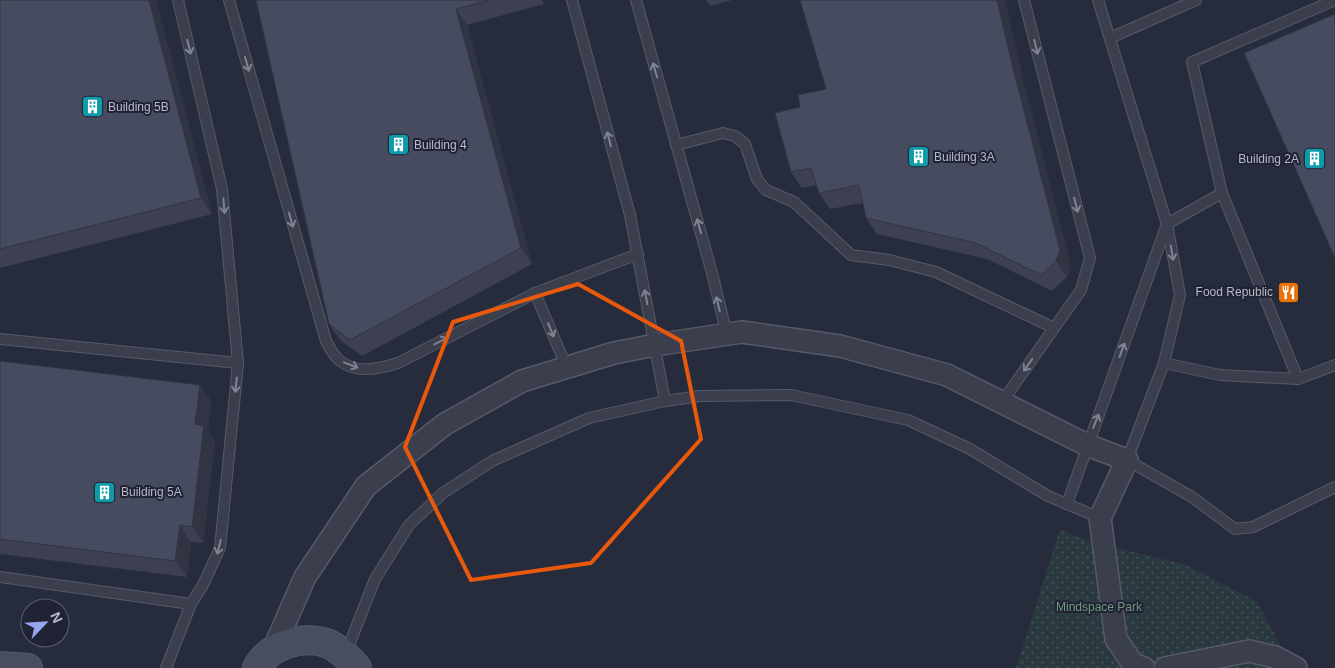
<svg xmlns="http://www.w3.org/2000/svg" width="1335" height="668" viewBox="0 0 1335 668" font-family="Helvetica,sans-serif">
<defs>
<pattern id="grass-dots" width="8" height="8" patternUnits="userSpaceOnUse" patternTransform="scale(1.25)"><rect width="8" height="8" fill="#2a393f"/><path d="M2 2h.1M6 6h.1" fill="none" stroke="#475459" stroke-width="1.8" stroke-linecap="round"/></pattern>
</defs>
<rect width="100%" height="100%" fill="#272c3d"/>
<path fill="url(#grass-dots)" d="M1060,529L1087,541L1187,565L1257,602L1293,668H1016Z"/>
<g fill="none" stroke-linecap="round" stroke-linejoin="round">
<defs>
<g id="lane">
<path d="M229,0L326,341C329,347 333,354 337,358C353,375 379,369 398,363L535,293L638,254"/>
<path d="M572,0L630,215L665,401"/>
<path d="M636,0L712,273L727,335"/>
<path d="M1098,0L1167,224L1222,193L1192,62L1335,0"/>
<path d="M1110,38L1196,0"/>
<path d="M676,145L723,133L735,136L745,144L757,179L766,190L794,202L851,255L889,260L936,272L1054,328"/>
<path d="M1222,193L1298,379"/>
<path d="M535,293L567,368"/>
<path d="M0,339L238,363"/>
<path d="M1164,363L1220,375L1298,379L1335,365"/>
<path d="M1002,402L1081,290L1090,258L1024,0"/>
<path d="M1067,504L1167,224L1180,295L1164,363L1127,460L1192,497L1235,529L1253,527L1335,487"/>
<path d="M0,577L191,604"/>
<path d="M346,653L375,579L409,525L443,493L492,461L589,418L665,401L700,396L791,395L908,420L970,449L1048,496L1100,518"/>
<path d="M166,668L191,604L203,585L220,548L238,363L222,189L178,0"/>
</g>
<g id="street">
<path d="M273,650L305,577L366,486L445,424L522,381L614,353L655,345L742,332L840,346L947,375L1087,445L1127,460L1100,518L1116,639L1133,664L1144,668"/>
<path d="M1165,668L1249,651L1275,657L1296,668"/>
</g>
<g id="secondary">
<path d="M0,666L28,668"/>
<path d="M257,668C268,646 300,636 323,642C337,646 348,657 357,668"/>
</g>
</defs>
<use href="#lane" stroke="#565a68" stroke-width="12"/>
<use href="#street" stroke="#565a68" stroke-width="24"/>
<use href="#secondary" stroke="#565a68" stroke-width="30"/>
<use href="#lane" stroke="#3b3f4d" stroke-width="10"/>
<use href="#street" stroke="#3b3f4d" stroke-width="21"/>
<use href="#secondary" stroke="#494d60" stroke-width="28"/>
</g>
<g fill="#3c4052">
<path d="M0,0H156L212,214L0,268Z"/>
<path d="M256,0H542L544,4L467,25L532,264L362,356L340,340L329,324Z"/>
<path d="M706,0H732L710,6Z"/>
<path d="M800,0H1005L1023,80L1071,266L1067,277L1052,291L987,259L877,234L866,218L863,203L830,209L819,193L817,185L802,188L791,172L800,107L826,89Z"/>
<path d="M0,361L200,385L211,401L208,430L215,442L203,543L191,542L187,577L0,554Z"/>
</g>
<g fill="#313442">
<path d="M149,0H156L212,214L201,198Z"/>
<path d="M997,0H1005L1023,80L1071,266L1067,277L1056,261Z"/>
<path d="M456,9L467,25L532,264L521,248Z"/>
<path d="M200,385L211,401L208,430L215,442L203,543L192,527L195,424Z"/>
<path d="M180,525L191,542L187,577L175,561Z"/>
</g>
<g fill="#464b5f" stroke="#313442">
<path d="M0,0H149L201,198L0,249Z"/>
<path d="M256,0H490L456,9L521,248L350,340L329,324Z"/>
<path d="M800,0H997L1012,64L1060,250L1056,261L1041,275L976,243L866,218L859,185L819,193L811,168L791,172L775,113L800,107L798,95L826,89Z"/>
<path d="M1335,14V258L1244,53Z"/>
<path d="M0,361L200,385L195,424L204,426L192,527L180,525L175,561L0,539Z"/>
</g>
<defs><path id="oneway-shaft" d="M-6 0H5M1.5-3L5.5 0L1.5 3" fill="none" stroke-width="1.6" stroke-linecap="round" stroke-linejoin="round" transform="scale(1.25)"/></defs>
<g stroke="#7f8391">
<use href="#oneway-shaft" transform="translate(189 47) rotate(77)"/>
<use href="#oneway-shaft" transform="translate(1036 47) rotate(76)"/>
<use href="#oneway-shaft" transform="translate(247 64) rotate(74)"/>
<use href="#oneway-shaft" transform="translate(655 70) rotate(-106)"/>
<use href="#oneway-shaft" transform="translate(609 139) rotate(-105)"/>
<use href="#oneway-shaft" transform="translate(1076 205) rotate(76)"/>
<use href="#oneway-shaft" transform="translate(224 206) rotate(85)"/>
<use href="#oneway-shaft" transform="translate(291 220) rotate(74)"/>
<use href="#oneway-shaft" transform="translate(699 226) rotate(-106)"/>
<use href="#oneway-shaft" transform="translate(1172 253) rotate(80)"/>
<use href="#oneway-shaft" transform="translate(646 297) rotate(-101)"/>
<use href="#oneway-shaft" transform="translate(718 304) rotate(-104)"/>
<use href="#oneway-shaft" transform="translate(551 330) rotate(67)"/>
<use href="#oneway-shaft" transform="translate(441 341) rotate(-27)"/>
<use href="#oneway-shaft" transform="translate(1122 350) rotate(-70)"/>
<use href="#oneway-shaft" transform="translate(351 365) rotate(21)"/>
<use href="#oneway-shaft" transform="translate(1028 365) rotate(125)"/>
<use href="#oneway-shaft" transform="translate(236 385) rotate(96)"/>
<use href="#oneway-shaft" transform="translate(1096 421) rotate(-68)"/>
<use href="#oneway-shaft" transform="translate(219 547) rotate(104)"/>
</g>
<path fill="none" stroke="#e8590c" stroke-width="4" stroke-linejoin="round" d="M578,284L681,341L701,439L591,563L471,580L405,447L453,322Z"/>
<defs>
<symbol id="building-square" viewBox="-11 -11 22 22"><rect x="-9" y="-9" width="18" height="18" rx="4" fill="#0f9aa8" stroke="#202333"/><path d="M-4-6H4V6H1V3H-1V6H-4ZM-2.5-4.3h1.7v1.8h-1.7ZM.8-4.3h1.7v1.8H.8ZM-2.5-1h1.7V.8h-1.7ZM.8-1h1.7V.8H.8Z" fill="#fff"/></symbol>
<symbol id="restaurant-square" viewBox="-11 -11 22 22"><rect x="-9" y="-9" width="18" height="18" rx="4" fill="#e8710a" stroke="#202333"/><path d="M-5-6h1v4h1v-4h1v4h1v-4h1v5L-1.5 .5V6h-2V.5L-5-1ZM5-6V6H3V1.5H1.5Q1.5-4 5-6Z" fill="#fff"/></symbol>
</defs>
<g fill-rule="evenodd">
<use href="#building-square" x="80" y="94" width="25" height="25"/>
<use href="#building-square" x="386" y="132" width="25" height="25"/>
<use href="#building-square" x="906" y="144" width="25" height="25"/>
<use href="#building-square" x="1302" y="146" width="25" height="25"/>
<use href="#restaurant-square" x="1276" y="280" width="25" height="25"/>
<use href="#building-square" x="92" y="480" width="25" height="25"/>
</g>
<g text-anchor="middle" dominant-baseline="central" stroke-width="4" stroke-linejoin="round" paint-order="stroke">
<g font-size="12" fill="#b7bac8" stroke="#202333" text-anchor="start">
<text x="108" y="107">Building 5B</text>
<text x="414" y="145">Building 4</text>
<text x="934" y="157">Building 3A</text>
<text x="1299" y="159" text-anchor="end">Building 2A</text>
<text x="1273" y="292" text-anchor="end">Food Republic</text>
<text x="121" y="492">Building 5A</text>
</g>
<g font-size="12" fill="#709781" stroke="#202333">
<text x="1099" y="607">Mindspace Park</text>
</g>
</g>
<g transform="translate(45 623) rotate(65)"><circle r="24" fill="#202333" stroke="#5c5f6f"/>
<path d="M0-4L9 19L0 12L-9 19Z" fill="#95a5ef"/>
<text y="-8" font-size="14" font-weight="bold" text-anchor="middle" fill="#b7bac8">N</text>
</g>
</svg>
